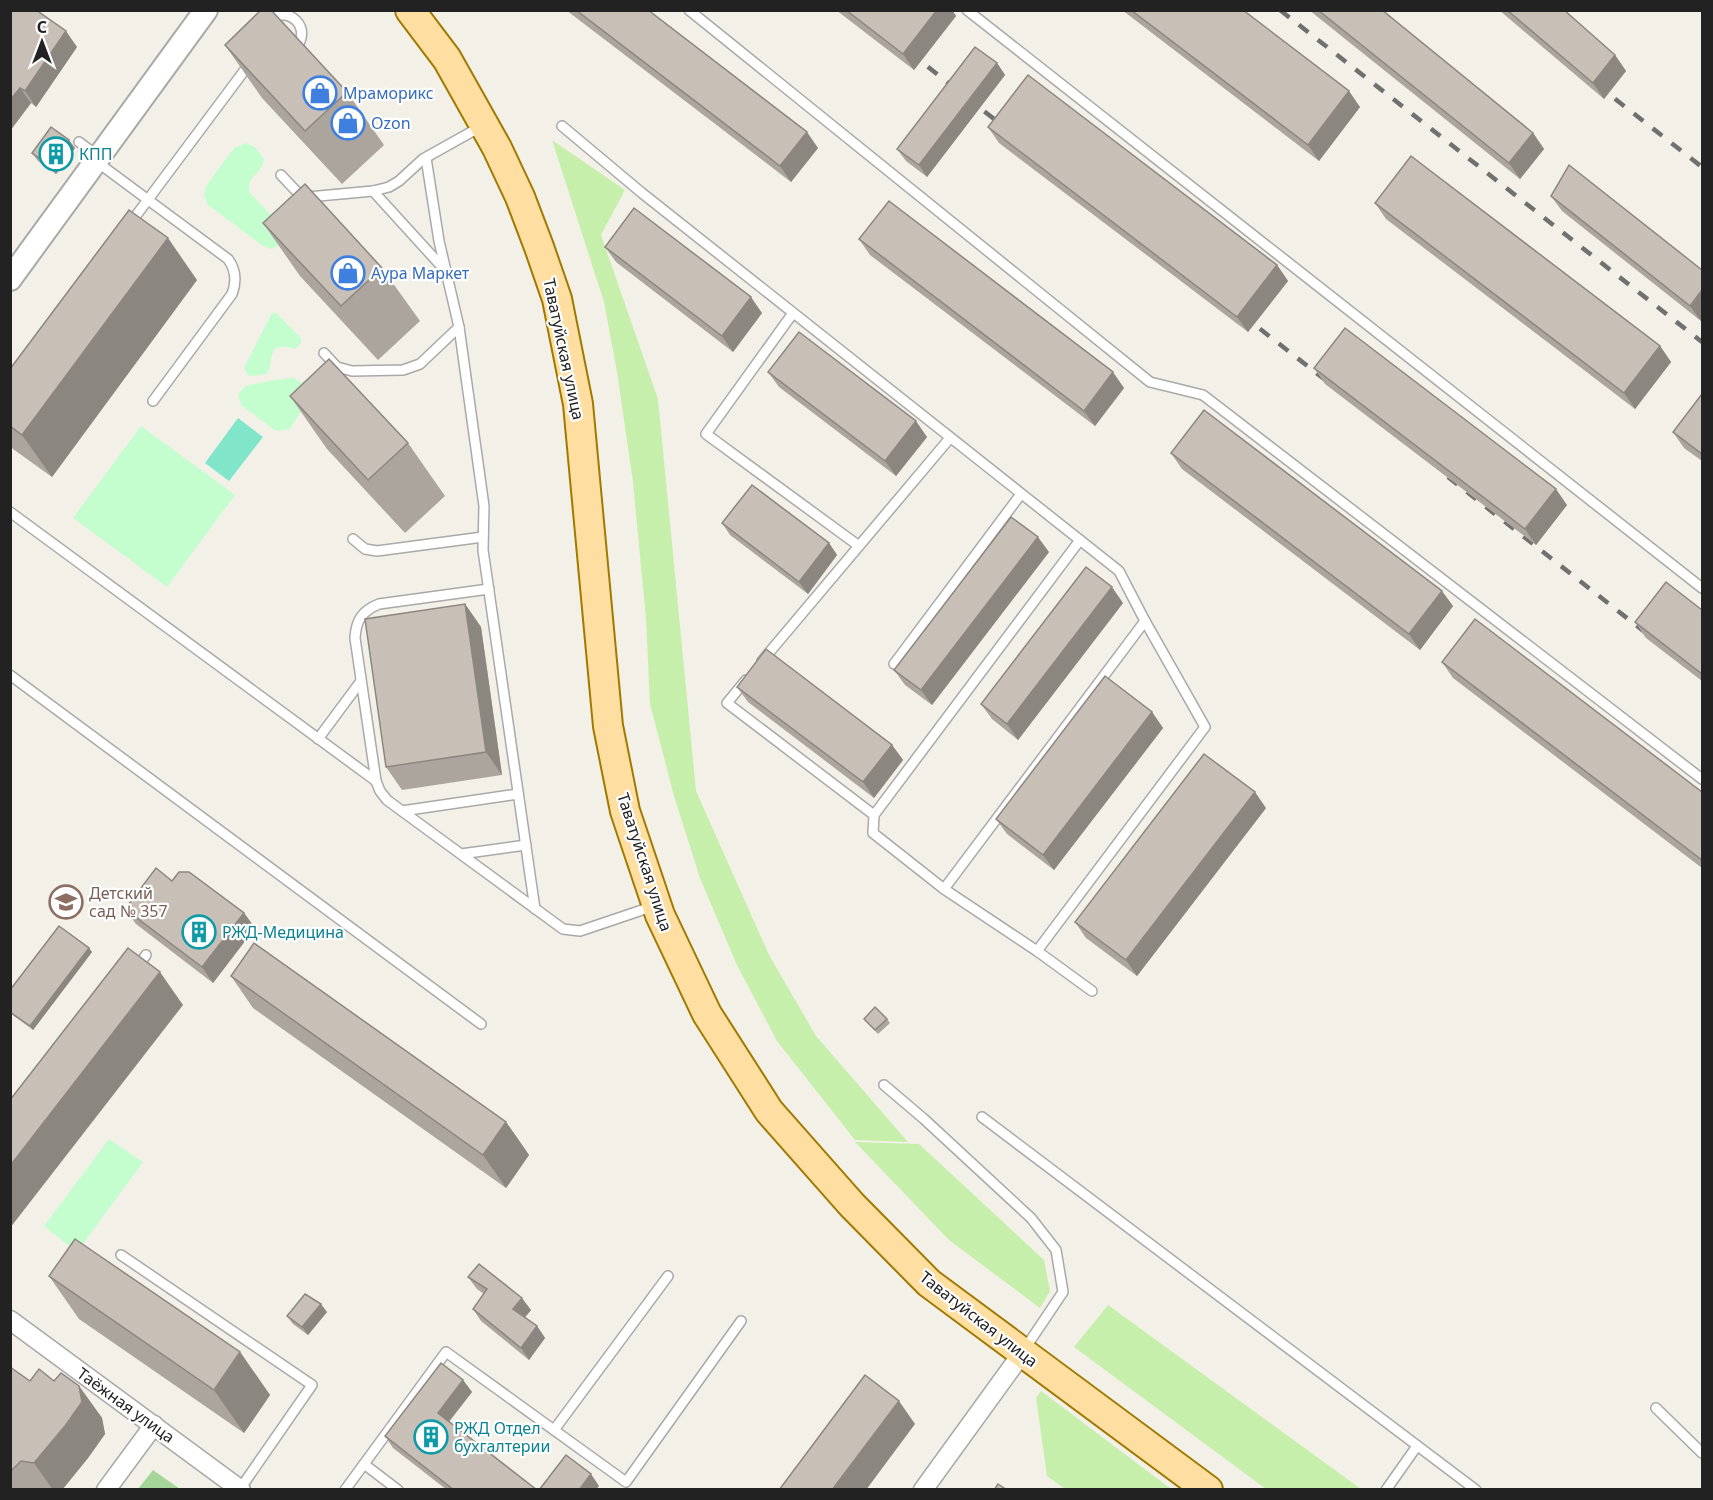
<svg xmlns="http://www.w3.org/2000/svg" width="1713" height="1500" viewBox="0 0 1713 1500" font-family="'Noto Sans',sans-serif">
<rect width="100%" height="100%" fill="#f3f0e8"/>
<g fill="#c7efac">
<path d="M552,140L625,190L601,235L658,399L696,791L769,955L816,1036L908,1142L855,1140L777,1041L736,963L700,878L674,796L650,704L646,619L633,482L617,372L604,302Z"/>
<path d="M855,1142L919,1144L1044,1260L1050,1291L1040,1308L949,1240Z"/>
<path d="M1108,1305L1361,1489H1266L1074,1347Z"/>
<path d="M1041,1391L1171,1489H1065L1047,1476L1036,1398Z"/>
</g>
<path fill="#a6d59a" d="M153,1470L180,1489H138Z"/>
<g fill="#c4fece">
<path d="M246,143L255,147L264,159C262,176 245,175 250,193L284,229L280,245L272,249L263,246L207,204L204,195L206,186L234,148Z"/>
<path d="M272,313H276L301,338V343L295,349C265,340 275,361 267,374L249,376L244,368Z"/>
<path d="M294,378L308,387L313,401L299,414L290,429L276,431L242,406L238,395L245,386C262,382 277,379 294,378Z"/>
<path d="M141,426L235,495L167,587L73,518Z"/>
<path d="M109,1139L143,1162L77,1252L44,1226Z"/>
</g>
<path fill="#81e6c9" d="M238,418L263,437L229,481L205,463Z"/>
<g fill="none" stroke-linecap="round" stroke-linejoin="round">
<defs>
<g id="service">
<path d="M689,10L1150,382L1203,395L1702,779"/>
<path d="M967,10L1702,588"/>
<path d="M267,22C288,2 315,29 294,50"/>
<path d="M562,126L642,193L1119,571L1145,621L1205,727L1037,951"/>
<path d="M79,142L99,157"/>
<path d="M426,158L439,241L459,327L484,506L483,550L535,909"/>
<path d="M97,162L228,259C236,270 237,281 232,294L153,401"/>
<path d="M281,175L298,193L308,197L373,191L389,187L399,181L423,159L482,126"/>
<path d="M373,191L444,269"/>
<path d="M129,225L250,63"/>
<path d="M793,313L706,434L859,546"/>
<path d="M324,353L337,367L352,371L403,370L420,364L459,327"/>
<path d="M10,512L376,781"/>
<path d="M353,539L365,549L377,551L483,537"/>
<path d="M489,589L379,604C362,611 356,620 355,638L376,781L380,791L387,800L563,929L580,931L654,906"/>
<path d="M762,661L950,438"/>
<path d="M894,664L1021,494"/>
<path d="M10,675L481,1024"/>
<path d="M746,680L727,703L874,815L873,833L944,889L1037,951L1092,991"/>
<path d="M318,739L361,681"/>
<path d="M402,811L518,794"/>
<path d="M874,815L1080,540"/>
<path d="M461,854L526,845"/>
<path d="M944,889L1145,621"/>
<path d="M136,969L146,955"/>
<path d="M884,1085L924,1119L1031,1218L1056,1250L1063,1292L1024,1350"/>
<path d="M982,1117L1476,1490"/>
<path d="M121,1255L312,1385L240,1489"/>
<path d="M1656,1408L1702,1453"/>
<path d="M554,1430L668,1276"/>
<path d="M364,1464L398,1490"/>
<path d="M345,1490L446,1352L626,1482L741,1321"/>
<path d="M1386,1490L1417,1446"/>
</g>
<g id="minor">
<path d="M10,1320L241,1490"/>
<path d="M106,1490L154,1425"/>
<path d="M923,1490L1023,1352"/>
</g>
<path id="tertiary" d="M10,279L206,10"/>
<path id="primary" d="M410,10L447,59L497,148L520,197L539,247L557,299L578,404L608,726L625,811L660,915L707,1014L769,1111L852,1205L929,1283L1208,1490"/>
</defs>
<use href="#service" stroke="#a9a9a9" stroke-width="12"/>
<use href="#minor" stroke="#a9a9a9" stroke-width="21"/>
<use href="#tertiary" stroke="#a9a9a9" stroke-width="26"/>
<use href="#primary" stroke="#a07a00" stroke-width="32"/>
<use href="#service" stroke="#fff" stroke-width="9"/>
<use href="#minor" stroke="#fff" stroke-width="18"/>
<use href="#tertiary" stroke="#fff" stroke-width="22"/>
<use href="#primary" stroke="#ffdfa1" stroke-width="28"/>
<g stroke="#707070" stroke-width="4.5" stroke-dasharray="12 12" stroke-linecap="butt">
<path d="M1280,10L1702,342"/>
<path d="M909,52L1008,130"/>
<path d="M1596,84L1702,167"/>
<path d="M1241,314L1333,386"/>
<path d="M1448,477L1651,637"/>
</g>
</g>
<g fill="#aca59d">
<path d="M10,10L77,47L36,107L31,103L10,131Z"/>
<path d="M566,10H648L818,148L791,182Z"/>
<path d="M836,10H952L956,16L914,70Z"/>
<path d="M1122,10H1243L1360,107L1319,161Z"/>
<path d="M1309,10H1382L1533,133L1544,149L1520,179Z"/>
<path d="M1499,10H1564L1615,55L1626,71L1604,99Z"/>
<path d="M225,45L347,92L384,145L342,184L262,98Z"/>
<path d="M997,63L1005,75L927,177L906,161L897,149Z"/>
<path d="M988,127L1277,265L1288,281L1248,332L999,143Z"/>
<path d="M75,148L56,174L38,161L32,153Z"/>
<path d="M1551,196L1702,270V319L1701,321L1562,211Z"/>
<path d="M1375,203L1660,346L1671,362L1635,409L1386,219Z"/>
<path d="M263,223L382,268L420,321L378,360L300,276Z"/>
<path d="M859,239L1124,388L1095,426L870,255Z"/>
<path d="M605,247L762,313L733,352L616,262Z"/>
<path d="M197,280L52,477L13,449L10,445V369Z"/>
<path d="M1314,368L1567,505L1536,545L1325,384Z"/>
<path d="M768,372L927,437L896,476L779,387Z"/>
<path d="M1702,394V461L1684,448L1673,432Z"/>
<path d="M290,396L408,443L445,496L405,533L327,449Z"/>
<path d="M1171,453L1453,606L1420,650L1182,469Z"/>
<path d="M722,523L829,543L837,555L808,594L730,535Z"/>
<path d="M1049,552L932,705L905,685L894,670Z"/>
<path d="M1123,603L1018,740L992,719L981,704Z"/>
<path d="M465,604L481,627L502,775L402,790L386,767Z"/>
<path d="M1702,610V681L1646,638L1635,622Z"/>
<path d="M1442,662L1702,792V868L1453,678Z"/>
<path d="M737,687L892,745L903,760L874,798L748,702Z"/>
<path d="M1152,712L1163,728L1054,870L1007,834L996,819Z"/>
<path d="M1266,808L1137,976L1086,938L1075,922Z"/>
<path d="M172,881L244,913L255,928L213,983L136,924L125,909Z"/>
<path d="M89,948L92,952L33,1030L10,1013V990Z"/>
<path d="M231,976L506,1122L529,1155L506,1188L253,1008Z"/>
<path d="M864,1019H887L890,1023L878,1034Z"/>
<path d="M49,1276L240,1352L270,1395L244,1433L79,1319Z"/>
<path d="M468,1277L531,1310L525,1317L537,1326L545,1338L529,1360L481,1321L473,1309L484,1294L477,1289Z"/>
<path d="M327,1312L308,1335L293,1324L287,1316Z"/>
<path d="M10,1367L30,1381H54L79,1386L102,1418L105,1434L88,1458L62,1490H10Z"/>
<path d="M463,1380L472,1392L449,1422L537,1490H447L393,1448L385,1436Z"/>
</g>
<g fill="#8c8680">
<path d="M937,10H952L956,16L914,70L903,54Z"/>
<path d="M66,31L77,47L36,107L25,91Z"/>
<path d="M1615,55L1626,71L1604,99L1593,83Z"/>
<path d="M997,63L1005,75L927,177L919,165Z"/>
<path d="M20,88L31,103L10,131V100Z"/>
<path d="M1349,91L1360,107L1319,161L1308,145Z"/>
<path d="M807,132L818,148L791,182L780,166Z"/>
<path d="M1533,133L1544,149L1520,179L1509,163Z"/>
<path d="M69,140L75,148L56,174L50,166Z"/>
<path d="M168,238L197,280L52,477L22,435Z"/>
<path d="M1277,265L1288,281L1248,332L1237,317Z"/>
<path d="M1702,290V319L1701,321L1690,306Z"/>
<path d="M751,297L762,313L733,352L722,336Z"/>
<path d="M1660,346L1671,362L1635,409L1624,393Z"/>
<path d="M1113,372L1124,388L1095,426L1084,411Z"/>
<path d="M916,421L927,437L896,476L885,461Z"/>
<path d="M1556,489L1567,505L1536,545L1525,529Z"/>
<path d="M1038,537L1049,552L932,705L921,690Z"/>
<path d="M829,543L837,555L808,594L799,582Z"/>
<path d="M1112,587L1123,603L1018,740L1007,724Z"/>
<path d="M1442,591L1453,606L1420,650L1409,634Z"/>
<path d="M465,604L481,627L502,775L486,752Z"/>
<path d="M1152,712L1163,728L1054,870L1043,855Z"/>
<path d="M892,745L903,760L874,798L863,782Z"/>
<path d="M1255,792L1266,808L1137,976L1126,960Z"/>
<path d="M244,913L255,928L213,983L202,967Z"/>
<path d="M89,948L92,952L33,1030L30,1026Z"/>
<path d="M160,972L183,1005L10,1228V1166Z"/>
<path d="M506,1122L529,1155L506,1188L483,1155Z"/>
<path d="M522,1298L531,1310L522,1321L513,1309Z"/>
<path d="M321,1304L327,1312L308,1335L302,1327Z"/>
<path d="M537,1326L545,1338L529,1360L521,1348Z"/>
<path d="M240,1352L270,1395L244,1433L214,1390Z"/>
<path d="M463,1380L472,1392L446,1425L438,1413Z"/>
<path d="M79,1386L102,1418L105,1434L88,1458L62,1490H53L34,1463Z"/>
<path d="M899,1401L915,1424L866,1490H832Z"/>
<path d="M591,1474L599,1486L596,1490H579Z"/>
</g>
<g fill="#c8c0b7" stroke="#8c8680" stroke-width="1.5">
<path d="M10,10H36L66,31L25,91L20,88L10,100Z"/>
<path d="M261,10H271L347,92L305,131L225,45Z"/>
<path d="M576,10H648L807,132L780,166Z"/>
<path d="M846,10H937L903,54Z"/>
<path d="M1131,10H1243L1349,91L1308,145Z"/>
<path d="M1318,10H1382L1533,133L1509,163Z"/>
<path d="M1507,10H1564L1615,55L1593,83Z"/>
<path d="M975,47L997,63L919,165L897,149Z"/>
<path d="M1028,75L1277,265L1237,317L988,127Z"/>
<path d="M51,127L69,140L50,166L32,153Z"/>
<path d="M1411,156L1660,346L1624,393L1375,203Z"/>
<path d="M1569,165L1702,270V290L1690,306L1551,196Z"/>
<path d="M305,184L382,268L341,306L263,223Z"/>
<path d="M889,201L1113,372L1084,411L859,239Z"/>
<path d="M634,208L751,297L722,336L605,247Z"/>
<path d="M129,210L168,238L22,435L10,426V369Z"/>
<path d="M1345,328L1556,489L1525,529L1314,368Z"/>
<path d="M799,332L916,421L885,461L768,372Z"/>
<path d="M329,359L408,443L368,480L290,396Z"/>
<path d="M1702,394V454L1673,432Z"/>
<path d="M1204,410L1442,591L1409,634L1171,453Z"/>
<path d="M752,485L829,543L799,582L722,523Z"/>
<path d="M1011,517L1038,537L921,690L894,670Z"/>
<path d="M1086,567L1112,587L1007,724L981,704Z"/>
<path d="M1666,582L1702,610V674L1635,622Z"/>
<path d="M465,604L486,752L386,767L365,619Z"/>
<path d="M1475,619L1702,792V860L1442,662Z"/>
<path d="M766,649L892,745L863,782L737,687Z"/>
<path d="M1105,676L1152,712L1043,855L996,819Z"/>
<path d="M1204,754L1255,792L1126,960L1075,922Z"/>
<path d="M156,868L172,881L179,872H189L244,913L202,967L125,909Z"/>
<path d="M59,926L89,948L30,1026L10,1012V990Z"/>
<path d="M254,943L506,1122L483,1155L231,976Z"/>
<path d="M128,948L160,972L10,1166V1100Z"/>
<path d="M875,1007L887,1019L875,1030L864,1019Z"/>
<path d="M75,1239L240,1352L214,1390L49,1276Z"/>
<path d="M479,1264L522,1298L513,1309L537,1326L521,1348L473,1309L487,1289L468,1277Z"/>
<path d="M305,1294L321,1304L302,1327L287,1316Z"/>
<path d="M441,1363L463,1380L438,1413L537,1490H454L385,1436Z"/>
<path d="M10,1367L30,1381L39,1369L54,1381L61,1373L79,1386L82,1402L65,1426L34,1463L21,1461L10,1472Z"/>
<path d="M865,1375L899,1401L832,1490H779Z"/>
<path d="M566,1455L591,1474L579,1490H539Z"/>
<path d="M998,1484L1007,1490H994Z"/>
</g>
<defs>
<symbol id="shop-ring" viewBox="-11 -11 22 22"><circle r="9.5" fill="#fff" stroke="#3f7fe0" stroke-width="1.5"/><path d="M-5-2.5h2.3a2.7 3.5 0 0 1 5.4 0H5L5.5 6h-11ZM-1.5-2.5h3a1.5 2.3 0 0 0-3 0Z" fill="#3f7fe0"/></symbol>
<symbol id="building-ring" viewBox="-11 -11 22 22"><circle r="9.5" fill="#fff" stroke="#0f9aa8" stroke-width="1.5"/><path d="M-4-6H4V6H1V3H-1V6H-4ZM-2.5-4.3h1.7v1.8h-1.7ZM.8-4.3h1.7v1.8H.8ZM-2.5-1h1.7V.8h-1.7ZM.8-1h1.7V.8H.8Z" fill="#0f9aa8"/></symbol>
<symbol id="school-ring" viewBox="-11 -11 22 22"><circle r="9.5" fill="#fff" stroke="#8d6e63" stroke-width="1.5"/><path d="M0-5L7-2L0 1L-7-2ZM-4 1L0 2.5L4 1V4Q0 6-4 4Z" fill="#8d6e63"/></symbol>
</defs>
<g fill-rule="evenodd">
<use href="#shop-ring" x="301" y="74" width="38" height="38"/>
<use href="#shop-ring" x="329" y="104" width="38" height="38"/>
<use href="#building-ring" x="37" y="135" width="38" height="38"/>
<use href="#shop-ring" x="329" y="254" width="38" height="38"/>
<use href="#school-ring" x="47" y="883" width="38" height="38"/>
<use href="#building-ring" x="180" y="913" width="38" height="38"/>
<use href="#building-ring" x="412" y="1418" width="38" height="38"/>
</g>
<g text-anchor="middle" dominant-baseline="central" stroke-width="4.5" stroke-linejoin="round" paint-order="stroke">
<g font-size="16" fill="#366cbe" stroke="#fff" text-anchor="start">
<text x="343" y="93">Мраморикс</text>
<text x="371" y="123">Ozon</text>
<text x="371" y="273">Аура Маркет</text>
</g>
<g font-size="16" fill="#0d838f" stroke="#fff" text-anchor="start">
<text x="79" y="154">КПП</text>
<text x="222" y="932">РЖД-Медицина</text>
<text x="454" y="1428">РЖД Отдел<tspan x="454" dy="18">бухгалтерии</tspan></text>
</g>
<g font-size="16" fill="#222" stroke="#fff">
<text transform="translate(564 349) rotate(78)">Таватуйская улица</text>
<text transform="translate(645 862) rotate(72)">Таватуйская улица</text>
<text transform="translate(979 1319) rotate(38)">Таватуйская улица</text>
<text transform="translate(126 1405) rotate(36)">Таёжная улица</text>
</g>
<g font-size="16" fill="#785e54" stroke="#fff" text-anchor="start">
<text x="89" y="893">Детский<tspan x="89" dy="18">сад № 357</tspan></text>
</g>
</g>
<rect width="1713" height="1500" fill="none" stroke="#222222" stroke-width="24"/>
<g transform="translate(42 42)" stroke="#ffffff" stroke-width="4.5" paint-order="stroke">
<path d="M0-4.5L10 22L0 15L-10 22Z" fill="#222222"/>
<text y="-9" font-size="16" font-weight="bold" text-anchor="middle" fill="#222222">С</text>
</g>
</svg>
